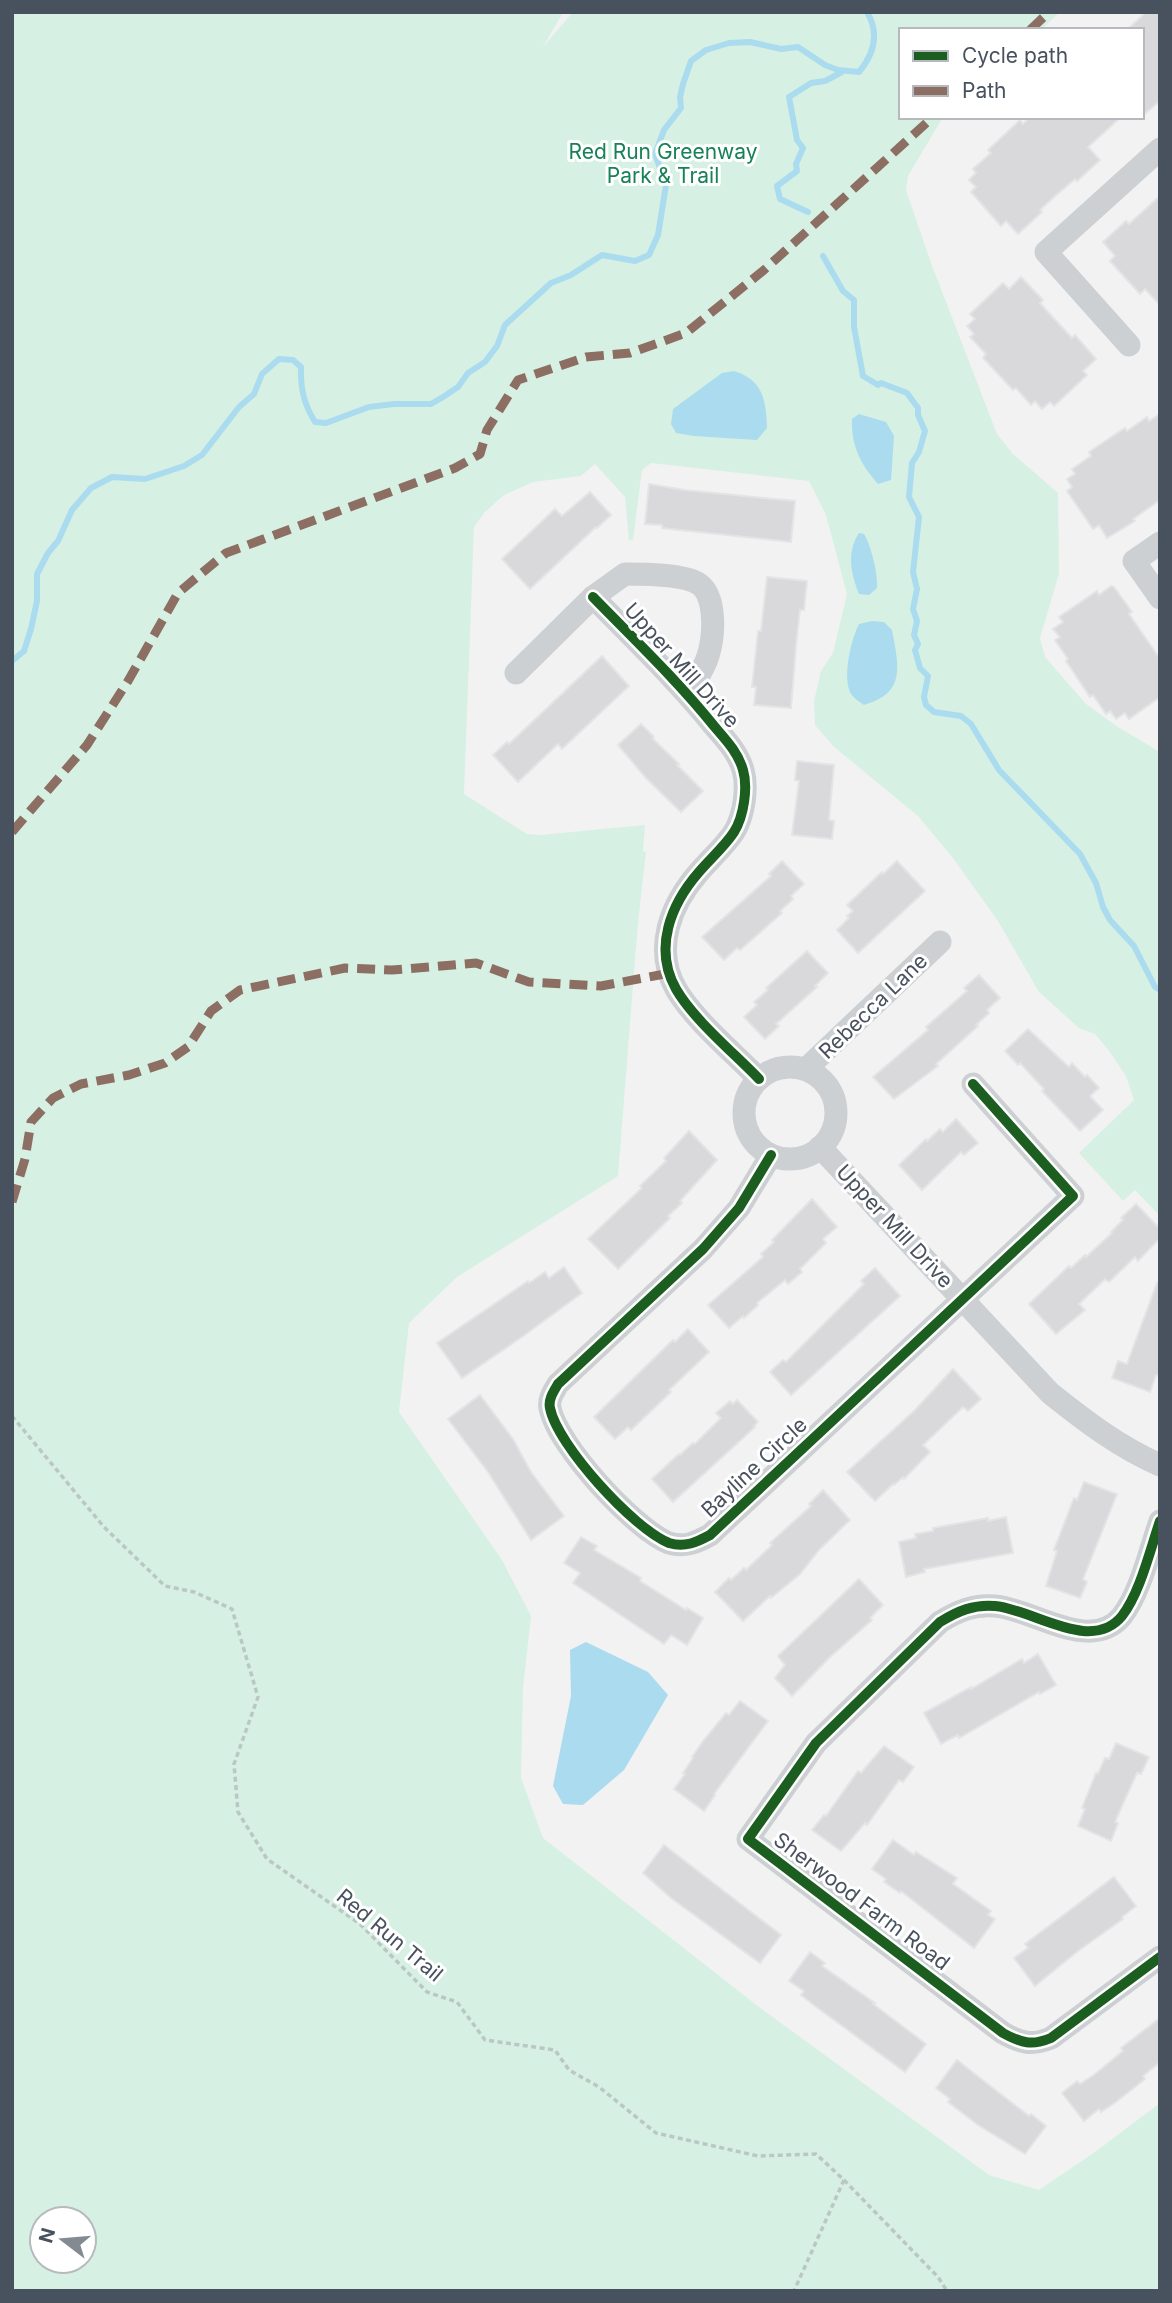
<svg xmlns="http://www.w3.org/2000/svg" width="1172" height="2303" viewBox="0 0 1172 2303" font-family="Inter,sans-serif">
<rect width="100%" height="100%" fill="#f2f2f2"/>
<path fill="#d6f1e3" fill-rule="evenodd" d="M12,12H563L543,47L573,12H1060L1041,30H901V117H943L908,176L906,190L931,263L997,434L1013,454L1058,493L1059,574L1040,638L1045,657L1086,704L1118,727L1160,752V1216L1135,1190L1123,1201L1079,1153L1134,1100L1126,1076L1110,1052L1095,1034L1079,1028L1039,992L998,921L953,858L918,816L833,746L815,725L814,701L821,671L833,653L847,594L826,515L809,481L651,463L642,470L633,540H629L625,497L595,464L581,476L533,482L504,495L484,513L474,527L464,794L527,834L540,835L645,825L643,851L646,852L638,922L618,1176L457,1277L409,1323L399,1412L502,1560L531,1616L523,1688L521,1778L543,1838L759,2007L989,2175L1039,2190L1095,2152L1160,2103V2291H12ZM42,2219H84V2261H42Z"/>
<g fill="#abdbee">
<path d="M734,371C763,380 766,400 767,428L757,440L694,436L676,433L671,424L673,409L722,373Z"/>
<path d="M859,414L886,422L894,436L891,480L878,484C861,465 851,446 852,419Z"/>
<path d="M859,533L864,534C871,545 878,575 877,588L869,595L859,594C851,574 846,553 859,533Z"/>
<path d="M872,621L884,622L892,630C899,667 906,693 864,705C859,702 854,698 851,694C842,677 851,640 859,624Z"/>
<path d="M586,1642L648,1672L668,1695L624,1770L583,1805L563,1804L553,1786L571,1696L570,1650Z"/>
</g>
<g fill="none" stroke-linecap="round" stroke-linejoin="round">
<g stroke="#abdbee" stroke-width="6">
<path d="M808,212L780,199L777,186L797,171L796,164L803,148L797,140L789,97L811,83L825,81L842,72"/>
<path d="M823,256L843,291L854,300V327L863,376L878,385L881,383L907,393L918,408V415L925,431L919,452L912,463L909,497L919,517L913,572L917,589L913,609L917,621L914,635L918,644L915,650L920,668L928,676L924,697L926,705L934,712L961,716L971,724L999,770L1080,854L1096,883L1103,907L1110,920L1134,946L1155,987L1160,990"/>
<path d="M12,661L24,651L31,629L37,601V574L48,553L58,541L72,510L91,488L112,477L145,479L184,466L202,455L239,407L254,394L262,374L279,359L293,360L301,367C300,388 304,404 315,422L326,423L369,407L394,404H431L443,397L458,387L468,373L485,362L497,346L505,325L551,283L571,275L602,255L635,261L649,255L658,235L666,185L655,154L664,130L681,108L680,97L683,84L691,61L706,50L729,43L750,42L781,49L798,47L825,65L838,70L859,72C874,54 880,34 867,12"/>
</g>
</g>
<g fill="#d9d9db" stroke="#e3e4e5" stroke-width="2">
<path d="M1146,12H1160V101L1142,116V30H1127Z"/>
<path d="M1030,117H1121L1088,147L1100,160L1077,181L1075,179L1054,197L1040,210L1042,212L1018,234L1006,221L1001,226L971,192L976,187L969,180L976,173L973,169L991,153L988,150L1020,120L1023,124Z"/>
<path d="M1160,196V305L1145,289L1140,294L1110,261L1115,256L1103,242L1126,221L1129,224Z"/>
<path d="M1021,277L1043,300L1040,303L1048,312L1072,338L1075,335L1096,359L1083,371L1087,375L1054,406L1050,402L1042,409L1035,401L1031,405L1016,388L1013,390L983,358L986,354L970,337L974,334L967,326L975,319L970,314L1003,283L1009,289Z"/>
<path d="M1160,414V500L1133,519L1135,521L1107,538L1099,525L1093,529L1067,491L1072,487L1067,479L1075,474L1072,469L1091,456L1089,452L1125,428L1127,431L1147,417L1149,421Z"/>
<path d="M649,484L685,490L795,501L791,542L662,528V525L645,524Z"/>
<path d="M590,492L611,515L597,528L596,527L530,589L502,559L555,509L562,516Z"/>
<path d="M767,577L807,581L804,610H800L796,646L791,708L754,705L756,687H752L758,631H761Z"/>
<path d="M1111,586L1114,587L1132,612L1129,614L1160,659V697L1129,719L1125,713L1116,719L1110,711L1106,714L1093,695L1090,697L1066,661L1068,659L1055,640L1060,637L1053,629L1063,622L1059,617L1097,591L1099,595Z"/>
<path d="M602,656L629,686L562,749L558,744L518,782L493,755L507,742L509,744Z"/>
<path d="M641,724L654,737L653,739L679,764L677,765L703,791L681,812L646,778L618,745Z"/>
<path d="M797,761L834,765L829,820L834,821L832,839L792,835L799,781L795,780Z"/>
<path d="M782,861L804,884L791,896L793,899L780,911L782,913L740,950L737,948L724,960L702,937L771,876L769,874Z"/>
<path d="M897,861L925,891L858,953L837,930L849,918L847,916L853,911L847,905L882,872L883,874Z"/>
<path d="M807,951L828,973L815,986L817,987L776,1024L779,1026L765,1039L744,1017L757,1005L754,1002L768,990L766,988Z"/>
<path d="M979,975L1000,998L987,1010L989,1013L976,1025L978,1026L936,1064L938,1066L894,1099L873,1077L928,1030L926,1027L967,991L964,988Z"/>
<path d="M1028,1029L1069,1067L1072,1063L1085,1077L1087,1075L1099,1088L1090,1096L1103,1110L1080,1131L1042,1091L1044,1089L1020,1063L1018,1065L1005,1051Z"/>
<path d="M956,1119L978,1143L964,1155L961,1152L922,1190L899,1165L926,1139L927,1141L940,1129L943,1132Z"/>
<path d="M689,1131L717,1160L680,1201L682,1203L668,1216L670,1218L618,1269L588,1239L642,1188L640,1186L666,1161L664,1158Z"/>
<path d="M812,1199L837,1227L823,1239L826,1243L800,1269L802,1272L788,1284L785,1280L757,1303L758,1305L744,1318L743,1316L729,1328L708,1305L763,1257L761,1254L774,1242L772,1240Z"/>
<path d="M1136,1204L1160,1229V1238L1138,1261L1135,1257L1109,1282L1105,1279L1079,1304L1085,1310L1056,1334L1029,1304L1069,1266L1071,1268L1085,1255L1086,1257L1112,1233L1111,1232L1123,1220L1121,1218Z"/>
<path d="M564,1267L582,1293L522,1337L462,1378L437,1343L528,1281L529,1283L545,1272L549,1278Z"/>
<path d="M875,1268L900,1296L791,1395L770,1372L783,1360L786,1362L864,1284L861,1281Z"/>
<path d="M1157,1283H1160V1376L1156,1375L1150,1392L1112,1378L1118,1361L1127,1364Z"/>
<path d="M688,1329L709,1352L669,1390L671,1392L631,1430L628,1427L615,1439L594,1417L673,1340L675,1342Z"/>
<path d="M953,1369L981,1399L968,1411L963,1407L923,1445L930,1452L904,1479L903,1477L894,1485L893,1484L875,1501L847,1472L915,1410Z"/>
<path d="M480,1395L513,1439L531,1472L564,1516L531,1540L488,1472L448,1419Z"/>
<path d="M737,1400L758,1422L754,1426L755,1427L673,1502L652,1479L679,1454L680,1455L693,1443L695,1444L721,1418L716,1413L730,1401L733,1404Z"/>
<path d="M1084,1482L1117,1494L1083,1579L1087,1582L1080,1598L1046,1586L1057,1551L1054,1550L1074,1498L1077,1500Z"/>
<path d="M823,1490L850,1520L819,1550L800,1574L771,1598L770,1596L743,1621L715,1592L729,1578L731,1580L744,1568L746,1570L772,1545L770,1543L811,1506L809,1504Z"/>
<path d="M1006,1517L1013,1553L924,1569L925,1572L906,1577L899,1542L916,1538L915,1534L933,1531V1528L988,1518V1521Z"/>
<path d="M581,1537L597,1546L594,1550L641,1578L640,1581L686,1610L687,1608L703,1618L687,1645L671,1635L664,1644L573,1583L580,1573L564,1563Z"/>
<path d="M859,1579L883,1605L870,1618L872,1620L831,1656L792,1696L775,1678L785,1665L778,1656Z"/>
<path d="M1038,1654L1056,1685L1040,1694L1039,1692L959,1738L958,1735L941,1744L924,1713L971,1687V1689L1022,1659L1024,1663Z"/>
<path d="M740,1701L768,1721L714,1794L715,1795L704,1811L674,1789L685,1774L683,1773L693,1758L692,1757L703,1741L726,1713L729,1715Z"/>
<path d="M1116,1743L1149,1757L1141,1774L1137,1773L1126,1797L1115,1822L1118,1823L1111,1841L1078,1826L1085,1809L1082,1808L1096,1773L1098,1774L1105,1758L1109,1759Z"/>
<path d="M884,1746L914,1767L903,1782L899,1780L867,1825L865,1823L841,1851L812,1830L824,1815L826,1816L858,1771L861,1773Z"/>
<path d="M893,1840L914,1855L916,1852L957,1878L953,1884L991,1911L988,1915L995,1919L974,1948L901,1891L900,1893L884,1882L886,1879L872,1869Z"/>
<path d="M664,1845L781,1935L760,1963L671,1898L643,1873Z"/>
<path d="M1114,1877L1136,1906L1122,1917L1123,1919L1078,1951L1035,1986L1014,1958L1028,1948L1025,1944Z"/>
<path d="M810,1952L825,1963L822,1966L875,2003L873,2004L926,2044L905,2072L815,2006L801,1995L804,1991L789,1981Z"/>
<path d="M1160,2018V2062L1143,2076L1145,2079L1116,2102L1101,2112L1099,2109L1084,2121L1062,2093L1077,2081L1080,2084L1095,2074L1123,2051L1121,2048Z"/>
<path d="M957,2060L1029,2116L1031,2114L1046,2126L1025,2154L978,2125L948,2102L950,2099L936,2088Z"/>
</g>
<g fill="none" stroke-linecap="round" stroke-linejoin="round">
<g stroke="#bbc7c4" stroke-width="3.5" stroke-dasharray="5 3.5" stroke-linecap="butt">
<path d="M12,1416L104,1527L165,1586L194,1592L232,1609L258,1697L234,1764L238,1812L267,1859L360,1924L427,1992L457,2002L485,2040L555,2050L569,2070L599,2087L656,2133L758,2156L816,2154L844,2180L794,2291"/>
<path d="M844,2180L938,2277L947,2291"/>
</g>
<g stroke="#cdd0d3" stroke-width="23">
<path d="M1129,345L1046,252L1160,149"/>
<path d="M1160,543L1134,561L1160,598"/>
<path d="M593,597C634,639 677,680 714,726C725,739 738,752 743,770C748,787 744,816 734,832C725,846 710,859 699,872C671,904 653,948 676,989C694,1020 733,1052 759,1079"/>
<path d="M516,673L593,597L625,574C643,574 684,574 699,584C717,597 714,637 708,656C704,669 695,682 688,694"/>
<circle cx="790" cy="1113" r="46"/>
<path d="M806,1069L940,942"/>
<path d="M820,1147L1050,1393C1085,1421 1119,1447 1160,1465"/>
<path d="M771,1155L739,1208L703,1249L558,1384C554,1391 548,1399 550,1408C557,1445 634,1529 669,1543C685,1548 697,1542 710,1535L1073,1196L973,1084"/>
<path d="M1160,1521C1150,1550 1140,1593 1122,1616C1091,1654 1033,1609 995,1606C974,1604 958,1611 940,1622L816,1743L748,1839L1003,2033C1021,2043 1032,2046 1051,2038L1160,1957"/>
</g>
<g stroke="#8d6e63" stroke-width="9" stroke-dasharray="18 9" stroke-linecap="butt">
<path d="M1030,30L1049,12"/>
<path d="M12,832L87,745L128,681L178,593L226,553L455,468L480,454L487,430L518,380L586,357L630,353L686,333L764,270L933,117"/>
<path d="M12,1202L25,1159L31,1122L53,1098L81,1084L129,1075L165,1063L188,1047L211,1011L240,990L345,968L392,970L476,963L529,982L601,986L670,973"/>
</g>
<defs>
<g id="cycleway">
<path d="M593,597C634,639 677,680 714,726C725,739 738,752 743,770C748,787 744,816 734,832C725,846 710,859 699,872C671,904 653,948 676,989C694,1020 733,1052 759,1079"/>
<path d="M771,1155L739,1208L703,1249L558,1384C554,1391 548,1399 550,1408C557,1445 634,1529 669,1543C685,1548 697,1542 710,1535L1073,1196L973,1084"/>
<path d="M1160,1521C1150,1550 1140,1593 1122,1616C1091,1654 1033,1609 995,1606C974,1604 958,1611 940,1622L816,1743L748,1839L1003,2033C1021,2043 1032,2046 1051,2038L1160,1957"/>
</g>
</defs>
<use href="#cycleway" stroke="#fff" stroke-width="15"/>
<use href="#cycleway" stroke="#1b5e20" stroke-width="10"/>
</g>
<g text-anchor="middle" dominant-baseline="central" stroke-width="6" stroke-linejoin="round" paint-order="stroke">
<g font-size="21" fill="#178255" stroke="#fff">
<text x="663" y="151">Red Run Greenway<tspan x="663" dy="24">Park &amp; Trail</tspan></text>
</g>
<g font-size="21" fill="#48525f" stroke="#fff">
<text transform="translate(682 665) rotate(48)">Upper Mill Drive</text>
<text transform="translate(873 1006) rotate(-44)">Rebecca Lane</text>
<text transform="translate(895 1226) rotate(47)">Upper Mill Drive</text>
<text transform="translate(754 1467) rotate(-43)">Bayline Circle</text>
<text transform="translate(862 1901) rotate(37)">Sherwood Farm Road</text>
<text transform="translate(390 1935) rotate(40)">Red Run Trail</text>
</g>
</g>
<rect width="1172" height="2303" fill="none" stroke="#48525f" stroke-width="28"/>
<rect x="899" y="28" width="245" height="91" fill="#ffffff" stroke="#b6babf" stroke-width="2"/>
<rect x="913" y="51" width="35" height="10" fill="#1b5e20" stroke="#b6babf" stroke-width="2"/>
<text x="962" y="63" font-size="21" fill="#48525f">Cycle path</text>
<rect x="913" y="86" width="35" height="10" fill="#8d6e63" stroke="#b6babf" stroke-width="2"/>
<text x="962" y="98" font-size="21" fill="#48525f">Path</text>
<g transform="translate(63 2240) rotate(286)"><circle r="33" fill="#ffffff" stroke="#b6babf" stroke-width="2"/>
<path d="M0-5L12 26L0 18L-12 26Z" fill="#848a92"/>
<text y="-10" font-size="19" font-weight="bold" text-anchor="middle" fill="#48525f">N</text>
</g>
</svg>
